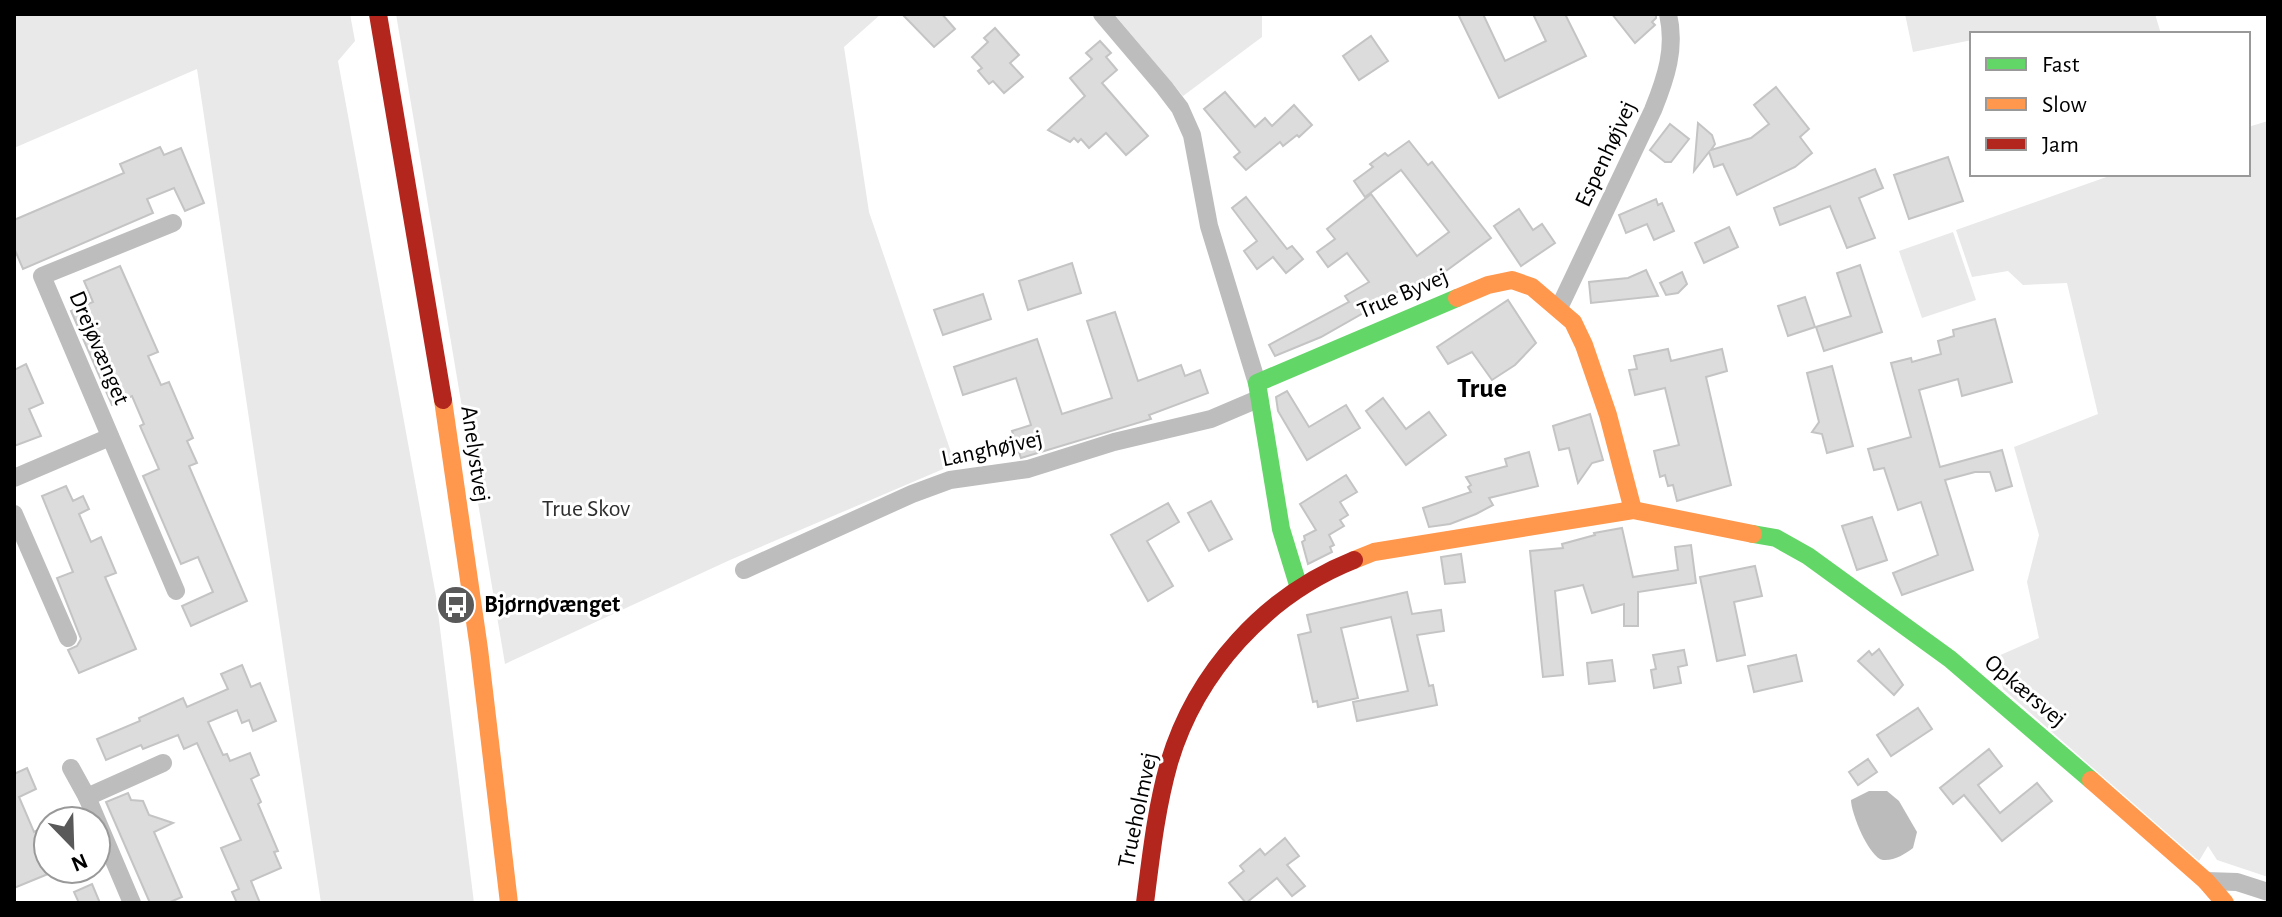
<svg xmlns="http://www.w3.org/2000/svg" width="2282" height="917" viewBox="0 0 2282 917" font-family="'Alegreya Sans',sans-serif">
<rect width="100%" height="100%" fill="#fff"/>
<g fill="#e9e9e9">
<path d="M14,14H350L355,41L338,61L436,596L474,903H321L197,69L14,148Z"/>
<path d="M396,14H881L844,47L869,212L955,464L730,560L505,664Z"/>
<path d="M1114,14H1262V37L1183,96Z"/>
<path d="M1905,14H2155L2161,34H1972V40L1913,52Z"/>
<path d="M2268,121V877L2217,860L2208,846L2199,861L2003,689L1996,657L2039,638L2027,582L2039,535L2014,447L2098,414L2067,283L2023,285L2008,271L1972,277L1956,230L2115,174H2248V127Z"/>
<path d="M1953,232L1976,300L1922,318L1899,251Z"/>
</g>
<path fill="#bbb" d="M1869,791H1887L1899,801L1917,832L1913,848C1905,854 1894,861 1883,860C1869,858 1851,813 1851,800Z"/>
<g fill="#dcdcdc" stroke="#c4c4c4" stroke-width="2">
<path d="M902,14H942L955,29L934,47Z"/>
<path d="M1458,14H1483L1505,61L1546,41L1533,14H1565L1586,56L1499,98Z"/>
<path d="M1612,14H1656V18L1652,22L1655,25L1635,43Z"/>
<path d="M995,28L1019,55L1010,63L1023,77L1004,93L993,81L989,84L978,71L982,68L972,57L988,42L984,38Z"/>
<path d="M1371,36L1388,61L1359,80L1343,56Z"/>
<path d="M1100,41L1111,53L1106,57L1117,70L1102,83L1148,136L1126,155L1106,133L1089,148L1081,139L1078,142L1074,138L1070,142L1048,130L1085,96L1070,78L1092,59L1086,53Z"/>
<path d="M1776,87L1809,129L1800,137L1812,153L1795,167L1737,195L1723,164L1714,167L1709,152L1694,171L1698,123L1712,135L1715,144L1711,150L1751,138L1769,124L1754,105Z"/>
<path d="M1225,92L1255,127L1265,118L1272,126L1294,105L1312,125L1299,137L1297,135L1283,146L1280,142L1246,170L1234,157L1240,152L1204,109Z"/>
<path d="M1670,124L1689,139L1671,162H1665L1650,150Z"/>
<path d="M1409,141L1428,165L1432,162L1491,238L1416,293L1408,284L1388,299L1321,337L1275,356L1269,345L1349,302L1345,296L1369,282L1347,253L1328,267L1317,252L1335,239L1327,229L1371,194L1417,256L1449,232L1401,170L1365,197L1354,181L1373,167L1370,164L1385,153L1388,156Z"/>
<path d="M160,147L164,155L181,148L204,203L185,211L174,188L147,199L153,213L23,269L14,248V220L124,173L120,164Z"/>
<path d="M1948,157L1963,201L1909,219L1894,175Z"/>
<path d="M1875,169L1883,188L1859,198L1875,238L1847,248L1830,206L1780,225L1774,208Z"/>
<path d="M1246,197L1287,249L1292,246L1303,259L1286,273L1273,257L1257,269L1244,251L1257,241L1232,208Z"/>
<path d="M1656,199L1658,205L1662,203L1674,231L1654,240L1647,224L1626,233L1619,215Z"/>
<path d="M1519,209L1533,230L1542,224L1555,243L1521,266L1494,226Z"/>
<path d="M1729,227L1738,247L1704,263L1695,243Z"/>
<path d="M1072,263L1081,293L1028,310L1019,281Z"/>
<path d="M1860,265L1882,332L1824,351L1816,327L1851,316L1837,273Z"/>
<path d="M120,266L158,352L148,356L161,385L169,382L193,438L187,441L197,463L189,466L247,601L191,626L182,606L213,592L198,557L181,564L143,476L159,469L140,426L144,424L132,396L112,405L71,311L93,302L84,281Z"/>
<path d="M1646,270L1658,296L1591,303L1589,282L1628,278Z"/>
<path d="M1682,272L1687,284L1678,293L1666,295L1660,283Z"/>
<path d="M983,294L991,319L943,335L934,310Z"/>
<path d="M1805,297L1815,327L1788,336L1778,306Z"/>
<path d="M1508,300L1536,343L1515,365L1492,380L1472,352L1448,364L1437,347Z"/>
<path d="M1115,312L1138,381L1181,365L1185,376L1200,370L1208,393L1149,415L1151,419L1021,458L1012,431L1031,425L1016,378L963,395L954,367L1037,339L1062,414L1112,398L1087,321Z"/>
<path d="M1995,319L2012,382L1962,396L1958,379L1919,390L1940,467L2002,450L2012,486L1996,491L1990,472H1975L1945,480L1973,570L1902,595L1893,573L1938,555L1921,502L1898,510L1884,468L1874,470L1868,449L1911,437L1891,363L1911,358L1912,362L1941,354L1938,341L1954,336L1953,330Z"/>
<path d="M1668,349L1671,361L1722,349L1727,371L1706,377L1731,485L1677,501L1673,485L1668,486L1665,475L1660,477L1654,451L1679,445L1665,388L1635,395L1629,370L1637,369L1634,356Z"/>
<path d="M26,364L43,403L29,409L41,436L14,446V370Z"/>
<path d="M1832,366L1853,446L1827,453L1822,434L1812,432L1819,422L1807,373Z"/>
<path d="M1287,391L1309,427L1346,405L1360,428L1307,460L1278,411L1276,397Z"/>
<path d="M1383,398L1406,429L1429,412L1446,435L1406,465L1366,411Z"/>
<path d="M1590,414L1603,460L1592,463L1578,483L1569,448L1559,450L1553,426Z"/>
<path d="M1529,452L1538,486L1489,498L1493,505L1476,514L1450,524L1429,527L1423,508L1471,492L1468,487L1471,485L1466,477L1507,466L1505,459Z"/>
<path d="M1346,475L1357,492L1340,502L1348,515L1340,520L1344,526L1329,535L1334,545L1330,547L1332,552L1308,564L1302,542L1305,540L1304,536L1316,530L1300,504Z"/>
<path d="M66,486L73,501L83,496L89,509L79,514L91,542L101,537L116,573L105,577L136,649L79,673L68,650L77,646L81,639L57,578L73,572L42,496Z"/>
<path d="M1211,501L1232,539L1209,551L1188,513Z"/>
<path d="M1168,503L1179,522L1147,541L1173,586L1148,601L1111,535Z"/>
<path d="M1872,517L1887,560L1857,570L1842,526Z"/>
<path d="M1622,528L1633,577L1678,570L1675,547L1691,545L1696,583L1638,592V626H1624V604L1592,613L1583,585L1555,591L1563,675L1543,677L1530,551L1563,548L1562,544L1595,535L1594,533Z"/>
<path d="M1461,554L1465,582L1445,584L1441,557Z"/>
<path d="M1755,566L1762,596L1734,602L1745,655L1717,661L1700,577Z"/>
<path d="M1407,592L1412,614L1441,610L1444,631L1417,635L1429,686L1433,685L1437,705L1357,721L1353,702L1408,691L1391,617L1341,628L1358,698L1318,707L1317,701L1313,702L1298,635L1311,632L1307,615Z"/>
<path d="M1879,649L1903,685L1894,695L1858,661L1869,651L1872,655Z"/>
<path d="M1684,650L1687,665L1678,667L1681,683L1654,688L1651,670L1656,669L1653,655Z"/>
<path d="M1796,655L1802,681L1754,692L1748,666Z"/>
<path d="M1612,660L1615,681L1589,684L1587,663Z"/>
<path d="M242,665L251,687L260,683L276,721L253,731L249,720L242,723L237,710L208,722L223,755L227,754L230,761L250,753L259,775L251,779L261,802L258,804L278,851L274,852L281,868L251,881L260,903H237L232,892L239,889L221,848L241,840L197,743L184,749L178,735L143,749L141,745L106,760L97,739L140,721L139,718L183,698L187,707L228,689L221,674Z"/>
<path d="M1918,708L1932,729L1891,756L1877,735Z"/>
<path d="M1989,749L2002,766L1978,785L2000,813L2037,783L2052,801L2002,841L1964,795L1953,804L1940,788Z"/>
<path d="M1868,759L1877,772L1858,785L1849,772Z"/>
<path d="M27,768L36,789L19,797L34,832L42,828L48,841V874L14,888V774Z"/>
<path d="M128,793L131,800L143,801L149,815L173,823L154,832L182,897L168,903H150L106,802Z"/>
<path d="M1285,838L1299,856L1287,865L1305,886L1292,896L1277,878L1246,903L1229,883L1244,871L1240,866L1260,849L1265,855Z"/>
<path d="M92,884L100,903H79L74,892Z"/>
</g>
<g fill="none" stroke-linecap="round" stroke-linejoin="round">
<g stroke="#bdbdbd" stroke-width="18">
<path d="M1102,14L1164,87L1180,108L1192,135L1209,226L1257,383"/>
<path d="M173,223L42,276L176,591"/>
<path d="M1559,308L1653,110C1666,78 1676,48 1668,14"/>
<path d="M14,478L110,437"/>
<path d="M14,514L68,638"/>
<path d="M744,570L912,494L950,480L1028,469L1114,442L1211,419L1258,399"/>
<path d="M71,768L87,797L132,903"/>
<path d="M87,797L163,763"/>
<path d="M2206,881L2237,882L2268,892"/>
</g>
<g stroke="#63d668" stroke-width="18">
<path d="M1753,534L1776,538L1808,556L1950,659L2091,780"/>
<path d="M1299,588L1281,529L1257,383L1457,298"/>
</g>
<g stroke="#ff974d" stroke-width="18">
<path d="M1457,298L1488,285L1512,280L1532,287L1573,322L1584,345L1608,415L1633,510"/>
<path d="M443,400L479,649L509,903"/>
<path d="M1354,560L1374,552L1633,510L1753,534"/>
<path d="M2091,780L2206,881L2225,903"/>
</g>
<g stroke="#b3261e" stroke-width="18">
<path d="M378,14L443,400"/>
<path d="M1145,903C1151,856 1156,809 1169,763C1196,672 1266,595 1354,560"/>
</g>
</g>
<defs>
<symbol id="bus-disc" viewBox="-11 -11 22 22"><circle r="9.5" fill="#595959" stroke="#fff"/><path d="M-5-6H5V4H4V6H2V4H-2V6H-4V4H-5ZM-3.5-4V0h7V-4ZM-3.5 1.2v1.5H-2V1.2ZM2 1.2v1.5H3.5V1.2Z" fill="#fff"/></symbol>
</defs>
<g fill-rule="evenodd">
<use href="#bus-disc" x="434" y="583" width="44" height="44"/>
</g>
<g text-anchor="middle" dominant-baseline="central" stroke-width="6" stroke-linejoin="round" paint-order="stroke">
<g font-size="24" fill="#000" stroke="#fff">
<text transform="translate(1606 154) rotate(-65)">Espenhøjvej</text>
<text transform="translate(1403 294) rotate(-23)">True Byvej</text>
<text transform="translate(99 348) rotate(67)">Drejøvænget</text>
<text transform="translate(992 449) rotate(-12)">Langhøjvej</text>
<text transform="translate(475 454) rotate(82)">Anelystvej</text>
<text transform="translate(2025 691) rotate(40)">Opkærsvej</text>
<text transform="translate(1138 810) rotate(-78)">Trueholmvej</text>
</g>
<g font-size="24" fill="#2e2e2e" stroke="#fff">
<text x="586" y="509">True Skov</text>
</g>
<g font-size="24" font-weight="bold" fill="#000" stroke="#fff" text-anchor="start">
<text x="484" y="605">Bjørnøvænget</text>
</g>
<g font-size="28" font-weight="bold" fill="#000" stroke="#fff">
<text x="1482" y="389">True</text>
</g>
</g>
<rect width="2282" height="917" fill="none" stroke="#000000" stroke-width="32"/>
<rect x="1970" y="32" width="280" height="144" fill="#ffffff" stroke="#999999" stroke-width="2"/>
<rect x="1986" y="58" width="40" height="12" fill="#63d668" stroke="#999999" stroke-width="2"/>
<text x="2042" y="72" font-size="24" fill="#000000">Fast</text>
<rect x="1986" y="98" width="40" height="12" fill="#ff974d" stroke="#999999" stroke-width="2"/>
<text x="2042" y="112" font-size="24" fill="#000000">Slow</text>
<rect x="1986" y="138" width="40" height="12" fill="#b3261e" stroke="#999999" stroke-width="2"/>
<text x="2042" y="152" font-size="24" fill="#000000">Jam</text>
<g transform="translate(72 845) rotate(157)"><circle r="38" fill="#ffffff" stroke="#999999" stroke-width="2"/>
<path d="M0-6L14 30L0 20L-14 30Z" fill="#595959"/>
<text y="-12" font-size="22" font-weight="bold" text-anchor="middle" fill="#000000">N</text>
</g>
</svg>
